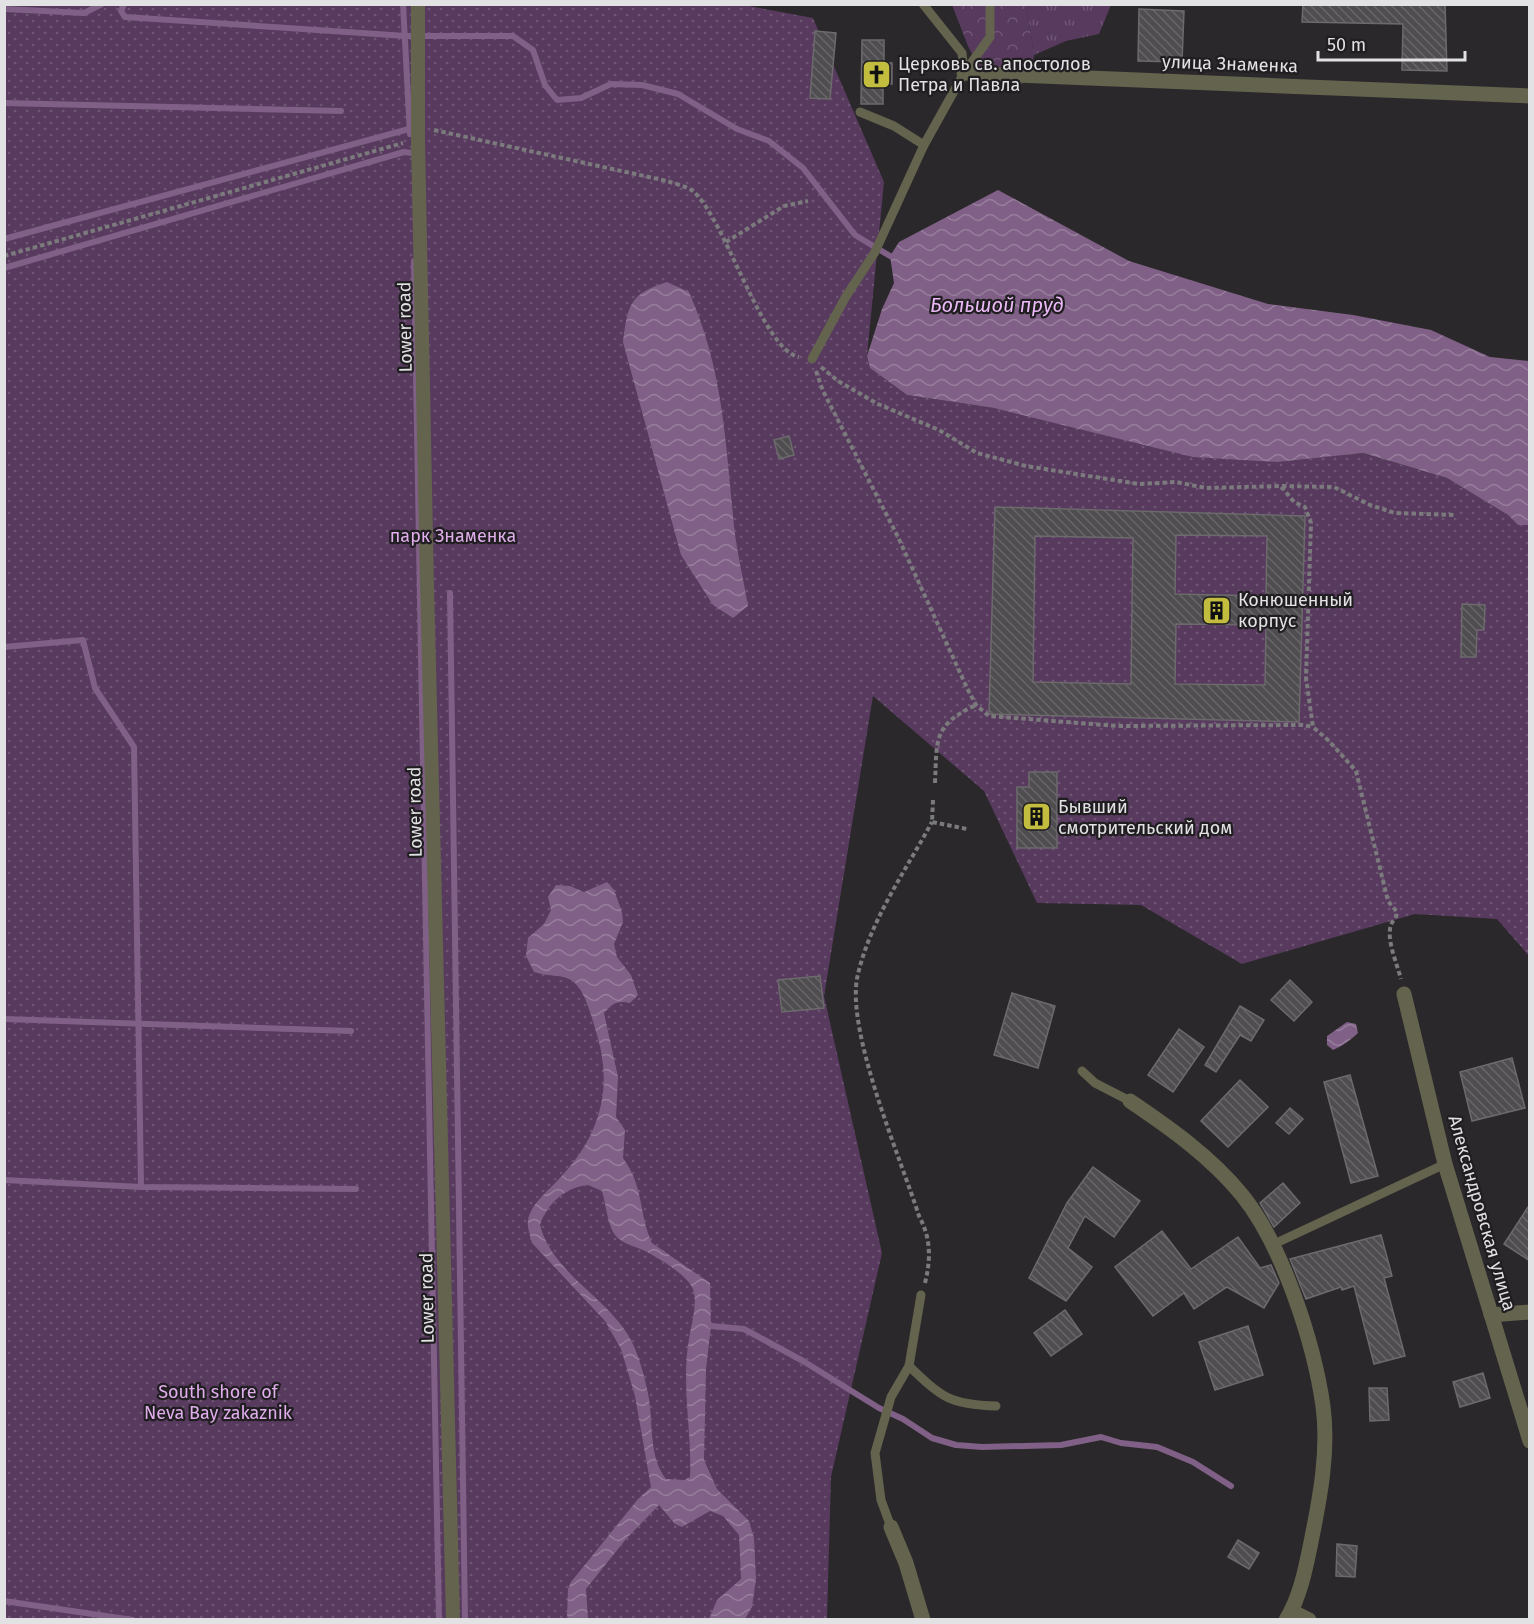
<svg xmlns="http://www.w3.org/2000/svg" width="1534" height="1624" viewBox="0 0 1534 1624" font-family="'Fira Sans',sans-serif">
<defs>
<pattern id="grass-tufts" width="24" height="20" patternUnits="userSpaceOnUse" patternTransform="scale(1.5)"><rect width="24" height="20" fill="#573a5e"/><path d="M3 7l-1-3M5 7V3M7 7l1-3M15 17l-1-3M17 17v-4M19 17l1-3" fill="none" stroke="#6f5675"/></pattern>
<pattern id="forest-crowns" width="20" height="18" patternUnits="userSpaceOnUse" patternTransform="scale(1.5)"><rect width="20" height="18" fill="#573a5e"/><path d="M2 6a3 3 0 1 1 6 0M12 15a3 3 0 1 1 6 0" fill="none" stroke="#6f5675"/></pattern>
<pattern id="park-dots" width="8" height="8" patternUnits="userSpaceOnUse" patternTransform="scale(1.5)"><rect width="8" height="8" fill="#573a5e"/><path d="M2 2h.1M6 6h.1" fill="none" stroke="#6f5675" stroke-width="1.8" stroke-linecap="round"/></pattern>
<pattern id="water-waves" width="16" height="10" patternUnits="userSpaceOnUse" patternTransform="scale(1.5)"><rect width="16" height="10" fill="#806086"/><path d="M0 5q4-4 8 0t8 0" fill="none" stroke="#987e9d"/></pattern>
<pattern id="building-back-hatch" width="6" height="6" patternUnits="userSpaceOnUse" patternTransform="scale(1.5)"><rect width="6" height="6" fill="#504d50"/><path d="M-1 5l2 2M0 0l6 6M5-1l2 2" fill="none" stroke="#696669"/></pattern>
</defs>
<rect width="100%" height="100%" fill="#2a282a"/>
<path fill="url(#grass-tufts)" d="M1030,5H1111L1099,34L1066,41L1034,55L1027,9Z"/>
<path fill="url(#forest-crowns)" d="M952,5H1030L1027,9L1034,55L1029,80L1011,89L986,81L968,46Z"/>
<path fill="url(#park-dots)" d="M738,4L813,18L884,182L867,356L870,368L907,395L994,408L1278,462L1362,453L1447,478L1508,515L1518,525H1529V956L1497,919L1415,914L1242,964L1141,905L1037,903L984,791L873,696L824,996L882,1253L831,1477L827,1619L5,1620V5Z"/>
<g fill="url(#water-waves)" fill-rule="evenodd">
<path d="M998,190L1129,261L1268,304L1353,315L1431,330L1490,357L1529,361V525H1518L1508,515L1447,478L1363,453L1278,462L1193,457L994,408L907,395L870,368L867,356L882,309L894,283L890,256L899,242Z"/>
<path d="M667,282L689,292C722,367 725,434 733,515C735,545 743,576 748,606L733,618L713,605L681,555L623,342C628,305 629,294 667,282Z"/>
<path d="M607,882L614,890L622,912L623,922L614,944L617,957L631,975L638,995L630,1003C617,1000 613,1003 604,1013L618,1077L616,1117L625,1130L623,1158C645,1189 638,1212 652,1243L710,1283L711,1326L706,1369L704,1460L717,1489L749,1521L754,1538L756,1579L752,1607L745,1619H709L717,1600L741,1579L739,1535L723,1516L710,1511L682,1527L675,1524L659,1505L626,1539L586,1589L588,1619H568L567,1616L568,1589L571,1582L638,1499L651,1487L635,1396L621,1349L605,1321L532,1243C530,1235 527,1228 528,1220C531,1204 547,1192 558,1180C598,1139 614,1091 597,1035C592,1019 585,986 569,979C562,975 545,976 534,972L526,956L528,938L544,924L551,910L548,897L556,885L570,886L584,892ZM588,1185L602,1191C606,1204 607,1224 615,1235C623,1245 636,1246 647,1252C660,1259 687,1275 693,1289C698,1304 691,1325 689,1339C681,1384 692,1432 690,1477L685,1480L666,1479C649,1457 653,1425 649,1399C646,1381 640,1359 632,1342C609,1297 553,1275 540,1225C547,1204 565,1187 588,1185Z"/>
<path d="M1347,1022L1356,1024L1358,1033C1351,1040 1342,1046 1333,1050L1327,1045V1036Z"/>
</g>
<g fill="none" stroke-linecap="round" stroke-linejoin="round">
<g stroke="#806086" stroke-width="6">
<path d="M124,4L121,11L125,17L406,36H513L533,50L545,85L557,100L581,98L611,84L642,85L678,94L737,129L769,141L803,168L855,235L890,256"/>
<path d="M403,4L410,134"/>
<path d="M4,9L84,13L102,4"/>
<path d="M4,103L341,111"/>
<path d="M4,239L409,129"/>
<path d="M414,261C419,714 432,1167 439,1620"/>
<path d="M4,268L404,152L412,153"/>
<path d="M450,593L465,1620"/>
<path d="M4,647L83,640L95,688L134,747L141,1187"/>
<path d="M4,1019L351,1031"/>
<path d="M4,1180L141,1187L356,1189"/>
<path d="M711,1326L744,1329L803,1361L879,1408L903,1419L932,1438L956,1445L982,1447L1061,1445L1101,1437L1121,1443L1157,1447L1193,1462L1231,1486"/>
<path d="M4,1601L133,1620"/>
</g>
</g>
<g fill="url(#building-back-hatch)" stroke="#6c6a6c" stroke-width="1.5" fill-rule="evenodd">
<path d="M1303,4H1445L1447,71L1402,70L1403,24L1302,22Z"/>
<path d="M1139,9L1184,11L1182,62L1138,61Z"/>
<path d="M815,31L836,33L830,99L810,98Z"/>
<path d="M862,40H884V63H892V84H883V104H861Z"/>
<path d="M789,436L794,455L779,459L774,440Z"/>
<path d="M995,507L1305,516L1299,722L989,714ZM1176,535L1267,536L1266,596L1175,594ZM1035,536L1133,538L1131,684L1033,682ZM1176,624L1266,625L1265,685L1175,684Z"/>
<path d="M1462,604L1485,605L1484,630H1477L1476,657H1461Z"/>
<path d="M1029,772H1057V848H1017V787H1029Z"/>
<path d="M820,976L824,1008L782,1012L778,980Z"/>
<path d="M1290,980L1312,1002L1294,1021L1271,1000Z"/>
<path d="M1012,993L1055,1006L1038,1068L994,1055Z"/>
<path d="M1240,1006L1264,1020L1251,1041L1240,1035L1216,1072L1205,1065Z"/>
<path d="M1179,1029L1204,1047L1173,1092L1148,1075Z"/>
<path d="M1512,1058L1525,1108L1472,1121L1460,1072Z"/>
<path d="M1350,1075L1378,1176L1351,1183L1324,1082Z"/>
<path d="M1240,1080L1268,1107L1228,1147L1201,1121Z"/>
<path d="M1290,1108L1303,1119L1289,1134L1276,1123Z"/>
<path d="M1093,1167L1140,1201L1114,1237L1085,1216L1068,1248L1092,1267L1066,1301L1029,1278L1067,1203Z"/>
<path d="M1283,1183L1300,1203L1274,1227L1260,1203Z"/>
<path d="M1530,1204V1261L1504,1244Z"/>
<path d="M1162,1231L1191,1269L1238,1237L1260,1268L1271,1265L1279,1283L1264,1308L1227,1287L1194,1309L1184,1293L1153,1316L1115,1267Z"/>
<path d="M1381,1235L1392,1276L1384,1278L1405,1356L1374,1364L1354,1286L1342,1290L1341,1287L1306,1299L1290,1259Z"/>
<path d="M1065,1310L1082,1334L1051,1356L1034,1333Z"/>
<path d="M1248,1326L1263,1375L1215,1390L1199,1342Z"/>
<path d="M1483,1373L1490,1398L1460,1407L1453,1382Z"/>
<path d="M1369,1388H1387L1389,1420L1370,1421Z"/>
<path d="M1238,1540L1259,1553L1249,1569L1228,1557Z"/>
<path d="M1337,1544L1357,1546L1355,1577L1336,1576Z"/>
</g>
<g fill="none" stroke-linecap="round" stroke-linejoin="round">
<g stroke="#7b7a7c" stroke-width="4" stroke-dasharray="4.5 3" stroke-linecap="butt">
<path d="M1530,129V137"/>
<path d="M434,130L667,181C675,184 686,186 693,191C726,220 762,350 799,357"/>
<path d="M726,242L784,206L808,201"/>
<path d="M4,256L403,143"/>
<path d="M821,367L838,381L878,404L939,430L977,453L1026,466L1139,484L1176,482L1206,488L1281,486L1294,502L1305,507L1311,523L1306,678L1313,727L1329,741L1356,771L1388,901L1397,912C1397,918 1393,919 1391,925C1386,939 1397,964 1401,979"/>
<path d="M816,371L823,391L898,537L967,688L976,705L989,716L1118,726L1303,725L1313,727"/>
<path d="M1282,486L1334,487L1370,505L1395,513L1456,515"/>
<path d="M935,783C937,739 933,725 976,705"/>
<path d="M933,800L932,822L967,829"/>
<path d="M925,1283C931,1259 931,1238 919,1216C901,1159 844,1028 858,974C871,919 906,870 932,822"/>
</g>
<g stroke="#63634e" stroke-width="9">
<path d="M923,4L962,53L964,73"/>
<path d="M860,112L894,126L924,145"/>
<path d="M812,359L845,298L875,252L924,145L964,73L990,37V4"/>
<path d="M1082,1071L1095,1083L1130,1101"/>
<path d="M1272,1245L1445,1164"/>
<path d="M909,1366C941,1397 950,1405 996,1406"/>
<path d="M891,1527L881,1500L875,1453L891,1397L909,1366L921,1295"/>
</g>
<path stroke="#63634e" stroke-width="14" d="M418,4V141L427,585L453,1620"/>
<g stroke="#63634e" stroke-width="15">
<path d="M964,73L1530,96"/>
<path d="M1404,994L1445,1164L1530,1441"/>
<path d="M1130,1101C1170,1128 1211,1157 1242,1195C1282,1244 1314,1343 1323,1406C1329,1451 1320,1498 1311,1542C1306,1567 1300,1598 1286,1620"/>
<path d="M1491,1315L1530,1312"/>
<path d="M891,1527L906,1563L923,1620"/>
<path d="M1291,1611L1309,1620"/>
</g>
</g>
<defs>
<symbol id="church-square" viewBox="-11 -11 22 22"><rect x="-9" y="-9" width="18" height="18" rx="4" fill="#c2bd3f" stroke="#201e21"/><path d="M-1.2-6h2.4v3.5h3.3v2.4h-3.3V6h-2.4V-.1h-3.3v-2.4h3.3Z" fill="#111"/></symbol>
<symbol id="building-square" viewBox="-11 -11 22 22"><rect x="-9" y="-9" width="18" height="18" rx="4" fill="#c2bd3f" stroke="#201e21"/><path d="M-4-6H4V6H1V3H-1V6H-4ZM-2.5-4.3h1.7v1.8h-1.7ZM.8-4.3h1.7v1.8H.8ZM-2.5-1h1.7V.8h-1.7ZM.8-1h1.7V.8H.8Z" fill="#111"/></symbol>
</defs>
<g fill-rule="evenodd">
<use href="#church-square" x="860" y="58" width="33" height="33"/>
<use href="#building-square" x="1200" y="594" width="33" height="33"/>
<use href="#building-square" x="1020" y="800" width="33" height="33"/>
</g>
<g text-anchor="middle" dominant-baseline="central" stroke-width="4.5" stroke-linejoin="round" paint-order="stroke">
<g font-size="18" fill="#e2e1e3" stroke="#201e21" text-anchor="start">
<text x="898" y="64">Церковь св. апостолов<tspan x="898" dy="21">Петра и Павла</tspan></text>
<text x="1238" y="600">Конюшенный<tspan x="1238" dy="21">корпус</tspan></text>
<text x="1058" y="807">Бывший<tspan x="1058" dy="21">смотрительский дом</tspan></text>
</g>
<g font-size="18" fill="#e2e1e3" stroke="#201e21">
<text transform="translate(1230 64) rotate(2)">улица Знаменка</text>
<text transform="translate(405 327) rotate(-91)">Lower road</text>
<text transform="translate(415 812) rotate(-91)">Lower road</text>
<text transform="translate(1482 1213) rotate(74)">Александровская улица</text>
<text transform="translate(427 1298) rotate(-91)">Lower road</text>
</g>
<g font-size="18" fill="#dfadea" stroke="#201e21">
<text x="453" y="536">парк Знаменка</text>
<text x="218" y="1392">South shore of<tspan x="218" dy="21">Neva Bay zakaznik</tspan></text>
</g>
<g font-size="20" font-style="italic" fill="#ebb9f6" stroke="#201e21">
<text x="997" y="305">Большой пруд</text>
</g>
</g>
<rect width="1534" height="1624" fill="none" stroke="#e2e1e3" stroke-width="12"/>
<path d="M1318 51v9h147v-9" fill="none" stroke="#e2e1e3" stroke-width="3"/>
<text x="1327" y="51" font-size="18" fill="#e2e1e3" stroke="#201e21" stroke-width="4.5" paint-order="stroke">50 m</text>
</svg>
